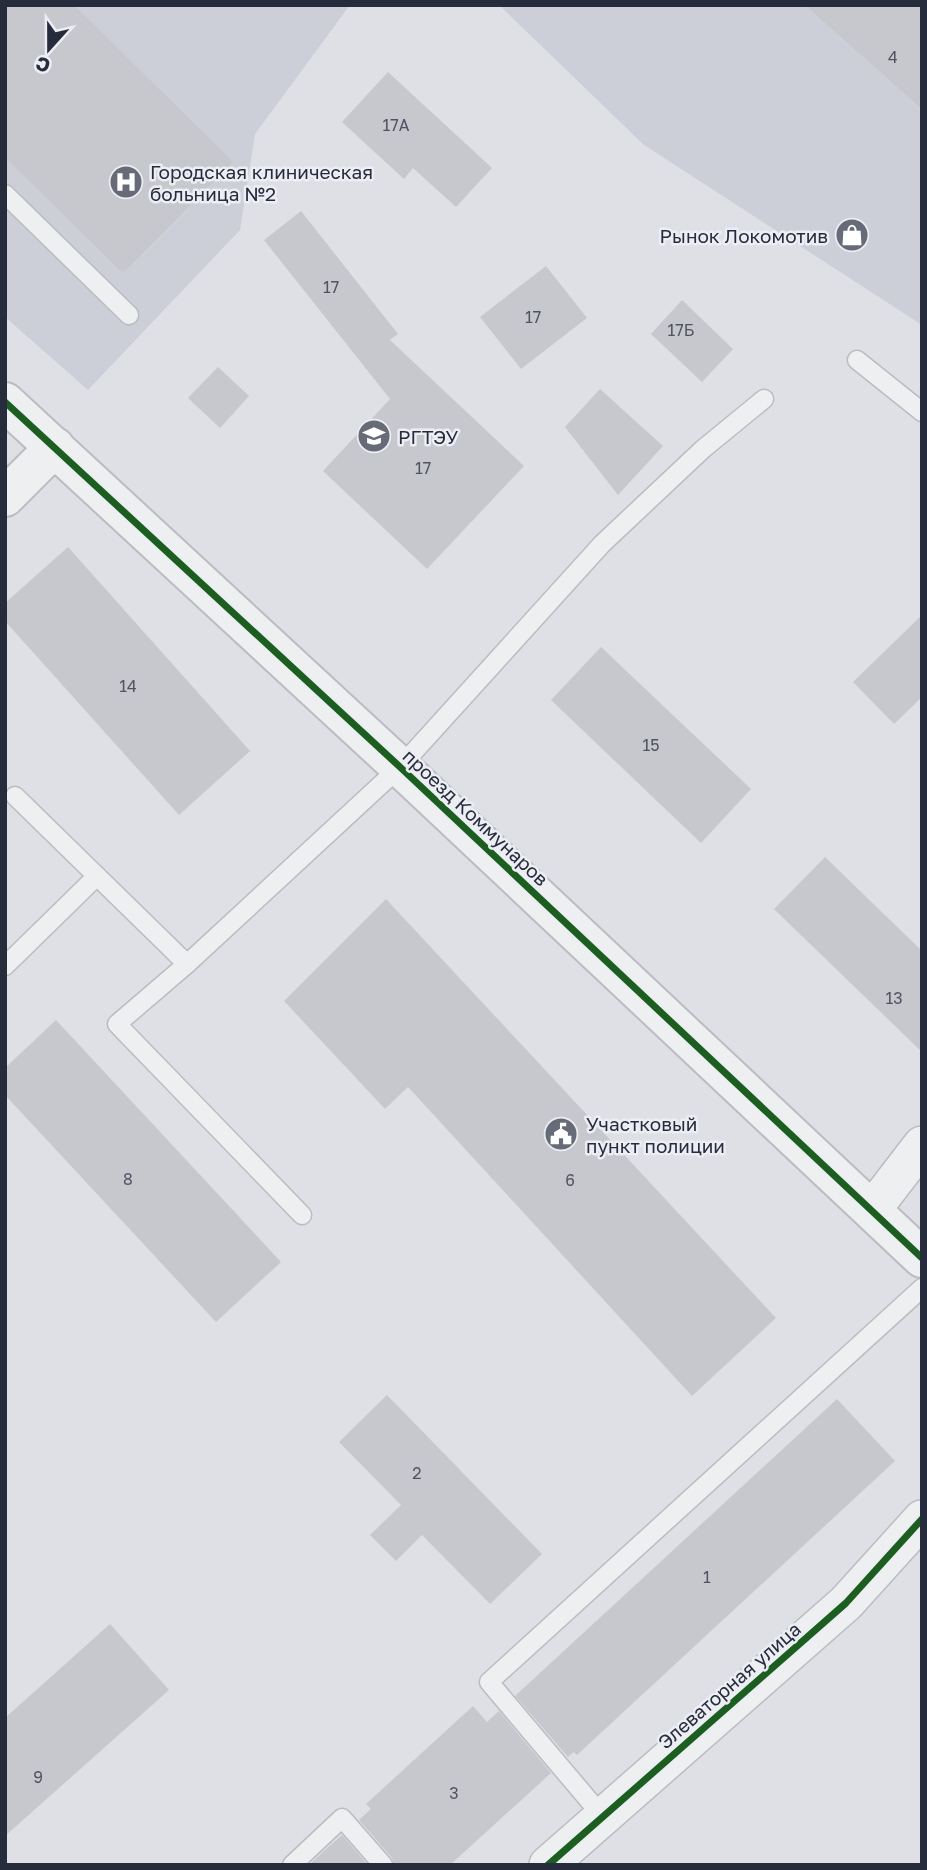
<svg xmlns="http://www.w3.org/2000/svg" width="927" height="1870" viewBox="0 0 927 1870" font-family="'Golos Text',sans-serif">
<rect width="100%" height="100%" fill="#dfe0e5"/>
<g fill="#cdcfd8">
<path d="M5,5H350L255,134L240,230L88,390L5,317Z"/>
<path d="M499,5H922V325L644,145Z"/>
</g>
<g fill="#c7c8cd">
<path d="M5,5H74L233,162L123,273L5,157Z"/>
<path d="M805,5H922V109Z"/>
<path d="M388,72L492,168L456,207L413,168L404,179L342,122Z"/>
<path d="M301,211L398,334L390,340L524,466L427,569L323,471L390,399L264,240Z"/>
<path d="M546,266L587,318L521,369L480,317Z"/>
<path d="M682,300L733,349L702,382L651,334Z"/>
<path d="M218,367L249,396L220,428L188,398Z"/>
<path d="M600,389L663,446L618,495L565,427Z"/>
<path d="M68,547L250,751L179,815L5,621V603Z"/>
<path d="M922,615V697L894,724L853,682Z"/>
<path d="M601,647L751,789L701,843L551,700Z"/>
<path d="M825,857L922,951V1052L774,909Z"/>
<path d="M386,899L776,1318L692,1396L408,1087L385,1109L284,1001Z"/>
<path d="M56,1020L281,1262L216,1322L5,1095V1068Z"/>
<path d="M387,1395L542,1554L490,1604L422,1535L396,1561L370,1535L401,1505L339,1442Z"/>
<path d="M837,1399L895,1461L577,1755L574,1752L568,1757L515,1696Z"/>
<path d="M110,1624L169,1690L5,1836V1718Z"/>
<path d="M473,1706L487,1722L499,1711L551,1773L450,1865H394L392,1858L359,1820L371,1809L366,1804Z"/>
<path d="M342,1835L368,1865H309L326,1849Z"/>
</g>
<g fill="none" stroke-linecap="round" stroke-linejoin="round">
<defs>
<g id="service">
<path d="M5,194L129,315"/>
<path d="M857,360L922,412"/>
<path d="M15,796L187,964"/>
<path d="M5,966L97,876"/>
<path d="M302,1215L117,1024L187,964L400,767L602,544L703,449L764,399"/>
<path d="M603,1817L489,1682L922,1288"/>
<path d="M292,1865L342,1818L383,1865"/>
</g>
<g id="minor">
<path d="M872,1210L922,1145"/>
<path d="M548,1865L846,1603L922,1519"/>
</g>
<g id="tertiary">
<path d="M5,402L400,767L922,1258"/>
<path d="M5,497L55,447"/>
</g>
</defs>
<use href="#service" stroke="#bbbcc1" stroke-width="21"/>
<use href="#minor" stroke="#bbbcc1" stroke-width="40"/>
<use href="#tertiary" stroke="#bbbcc1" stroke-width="42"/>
<use href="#service" stroke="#eeeff1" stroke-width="18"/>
<use href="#minor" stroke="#eeeff1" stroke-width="37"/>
<use href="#tertiary" stroke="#eeeff1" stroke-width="38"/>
<defs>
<g id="cycleway">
<path d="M5,402L400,767L922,1258"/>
<path d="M548,1865L846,1603L922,1519"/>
</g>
</defs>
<use href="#cycleway" stroke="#eceef4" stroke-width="11"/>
<use href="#cycleway" stroke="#1b5e20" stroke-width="7"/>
</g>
<defs>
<symbol id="hospital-disc" viewBox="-11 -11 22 22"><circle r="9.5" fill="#676b78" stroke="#eceef4"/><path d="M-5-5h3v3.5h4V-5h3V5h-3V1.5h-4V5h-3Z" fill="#fff"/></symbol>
<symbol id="shop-disc" viewBox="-11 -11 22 22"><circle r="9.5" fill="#676b78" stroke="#eceef4"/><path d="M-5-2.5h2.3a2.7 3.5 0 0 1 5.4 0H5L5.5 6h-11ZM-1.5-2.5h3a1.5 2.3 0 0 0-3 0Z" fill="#fff"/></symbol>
<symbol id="university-disc" viewBox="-11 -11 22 22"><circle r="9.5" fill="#676b78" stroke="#eceef4"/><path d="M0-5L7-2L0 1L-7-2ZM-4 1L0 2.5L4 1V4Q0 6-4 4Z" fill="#fff"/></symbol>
<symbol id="civic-disc" viewBox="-11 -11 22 22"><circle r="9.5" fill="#676b78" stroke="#eceef4"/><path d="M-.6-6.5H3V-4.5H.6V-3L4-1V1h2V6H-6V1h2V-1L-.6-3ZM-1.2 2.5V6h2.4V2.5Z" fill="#fff"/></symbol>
</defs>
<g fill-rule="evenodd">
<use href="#hospital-disc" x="107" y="163" width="38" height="38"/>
<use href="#shop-disc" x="833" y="216" width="38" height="38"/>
<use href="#university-disc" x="355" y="417" width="38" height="38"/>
<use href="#civic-disc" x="542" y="1115" width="38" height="38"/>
</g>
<g text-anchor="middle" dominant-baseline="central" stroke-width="5" stroke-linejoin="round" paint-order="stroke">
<g font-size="16" fill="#505462">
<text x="893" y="57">4</text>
<text x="396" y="125">17А</text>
<text x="331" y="287">17</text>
<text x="533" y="317">17</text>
<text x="681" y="330">17Б</text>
<text x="423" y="468">17</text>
<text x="128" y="686">14</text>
<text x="651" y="745">15</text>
<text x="894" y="998">13</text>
<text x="128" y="1179">8</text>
<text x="570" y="1180">6</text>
<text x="417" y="1473">2</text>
<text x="707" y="1577">1</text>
<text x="38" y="1777">9</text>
<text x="454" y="1793">3</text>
</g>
<g font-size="19" fill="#272c3d" stroke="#eceef4" text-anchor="start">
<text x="150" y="171">Городская клиническая<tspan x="150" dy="22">больница №2</tspan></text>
<text x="828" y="235" text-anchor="end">Рынок Локомотив</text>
<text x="398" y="436">РГТЭУ</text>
<text x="586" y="1123">Участковый<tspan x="586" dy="22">пункт полиции</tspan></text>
</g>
<g font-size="19" fill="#272c3d" stroke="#eceef4">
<text transform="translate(476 817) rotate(43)">проезд Коммунаров</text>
<text transform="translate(729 1685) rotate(-41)">Элеваторная улица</text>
</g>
</g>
<rect width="927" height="1870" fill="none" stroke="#272c3d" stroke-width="14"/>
<g transform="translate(49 49) rotate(201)" stroke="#eceef4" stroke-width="5" paint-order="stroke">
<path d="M0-5L12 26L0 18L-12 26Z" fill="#272c3d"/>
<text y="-10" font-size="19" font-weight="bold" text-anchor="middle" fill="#272c3d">С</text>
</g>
</svg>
